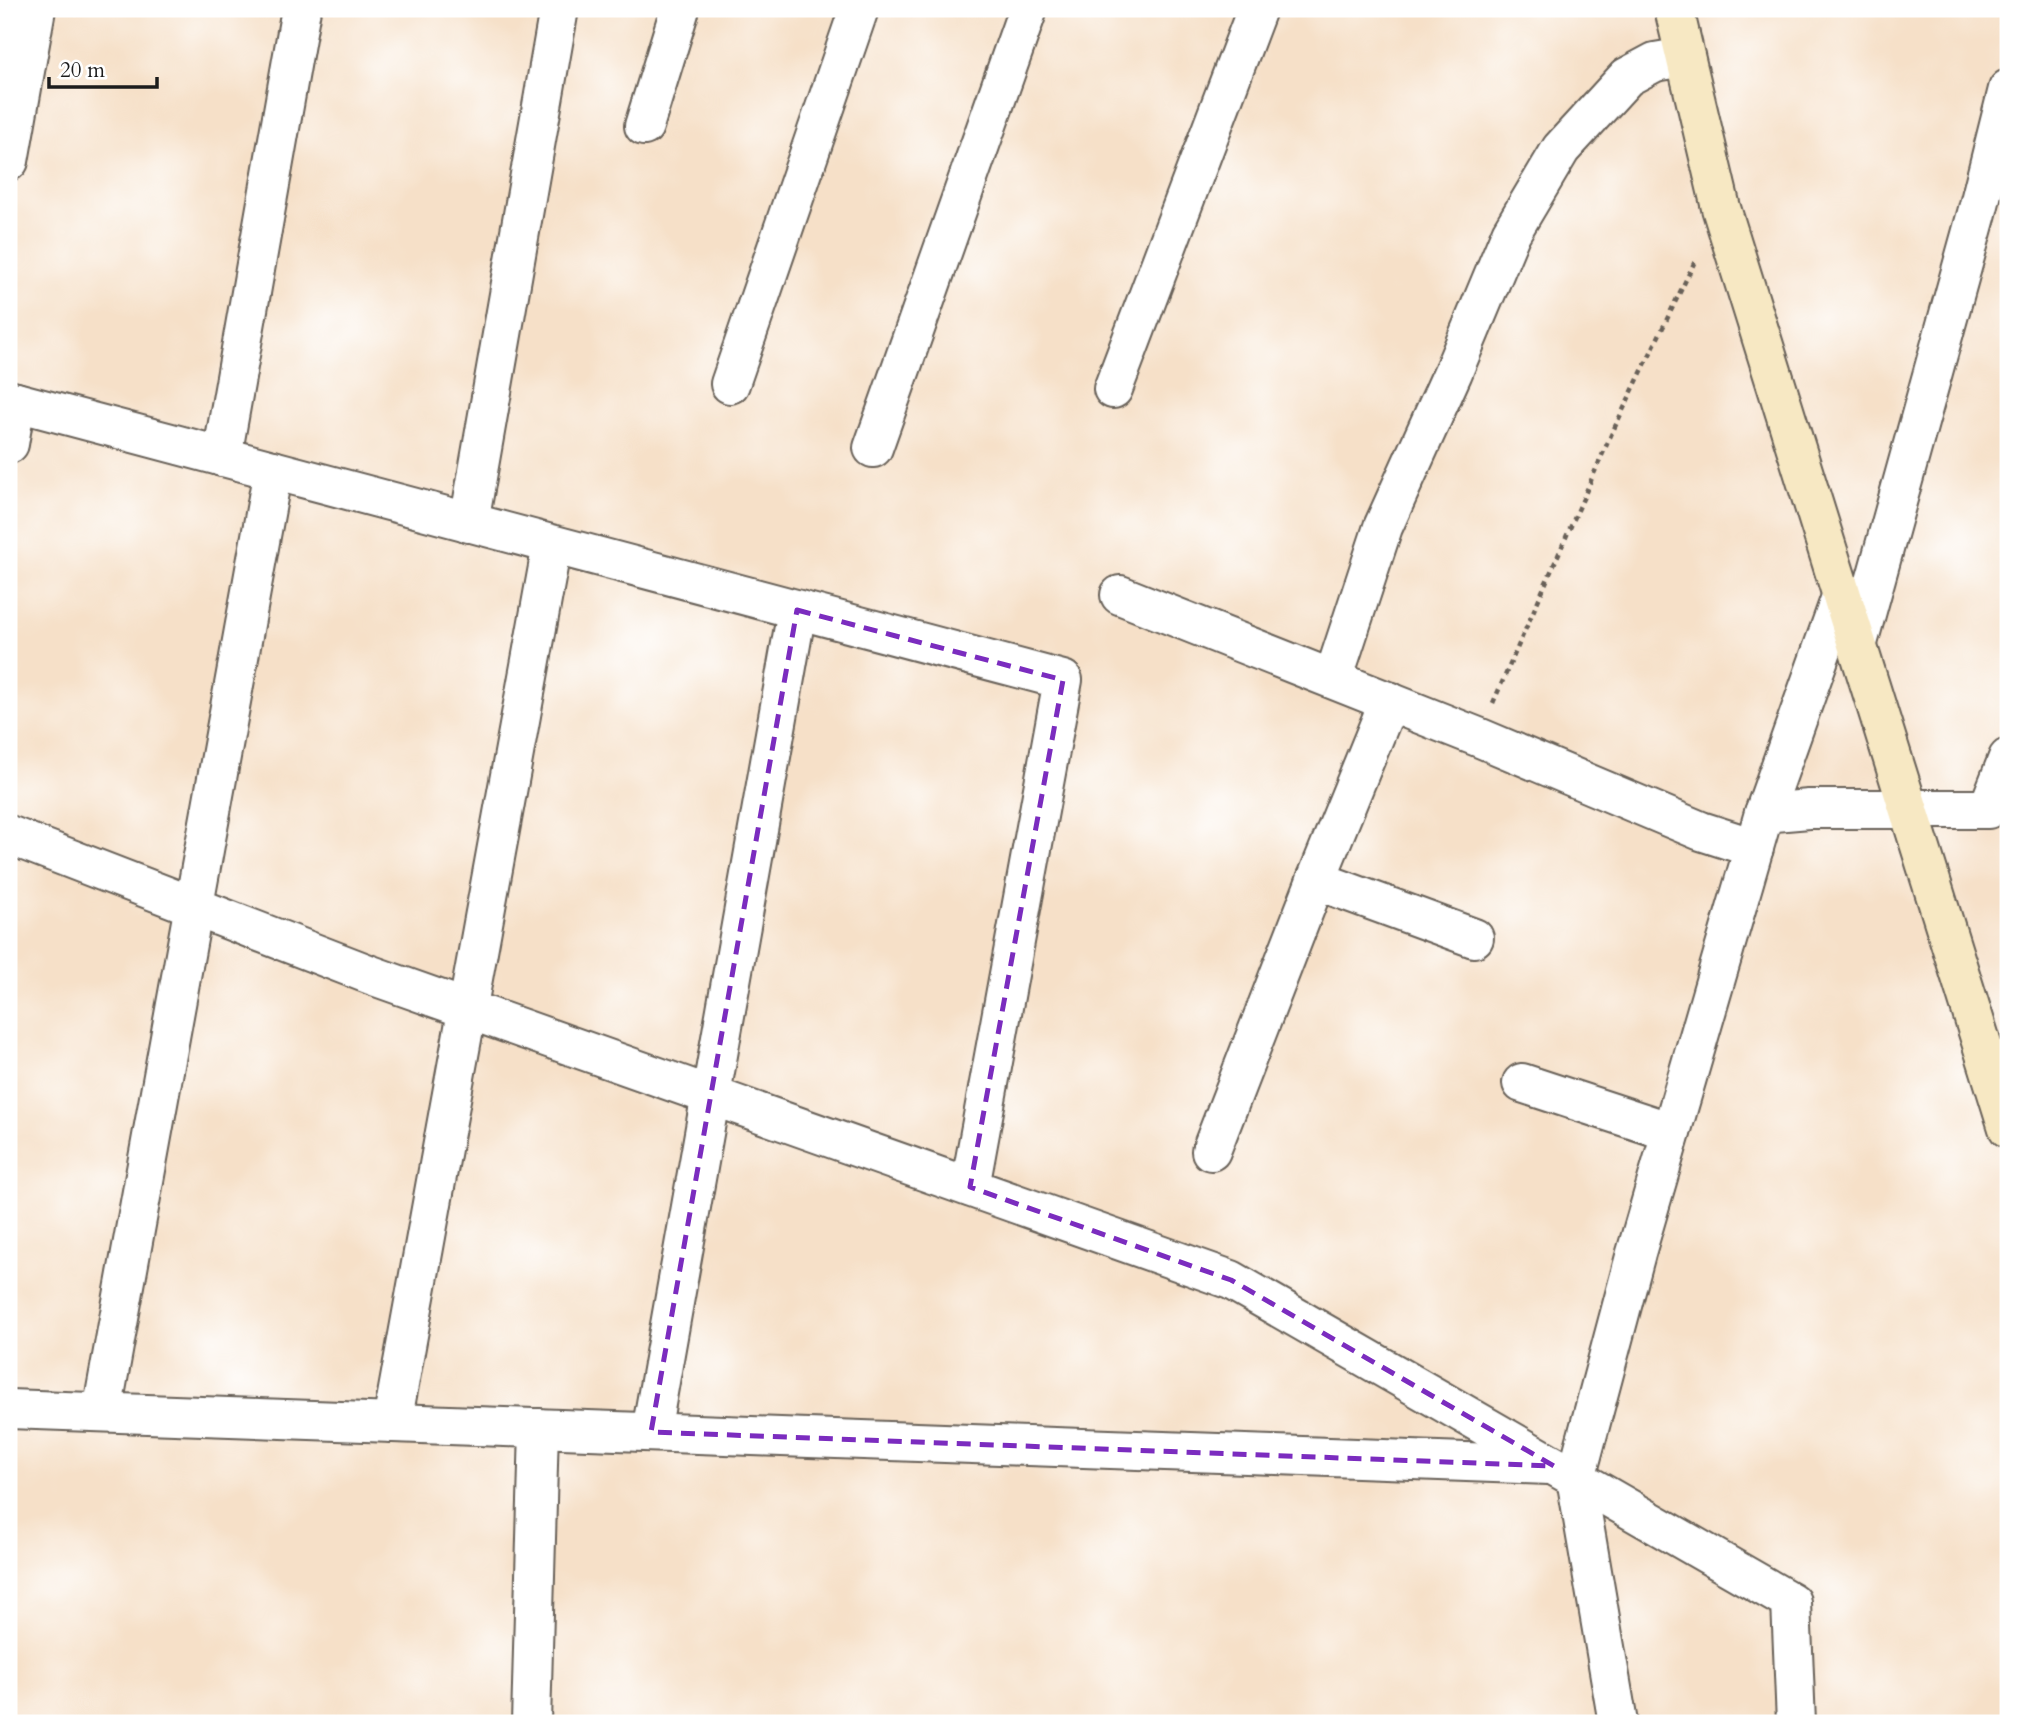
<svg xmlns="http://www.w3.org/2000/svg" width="2017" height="1732" viewBox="0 0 2017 1732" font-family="Cardo,serif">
<rect width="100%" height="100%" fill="#fff"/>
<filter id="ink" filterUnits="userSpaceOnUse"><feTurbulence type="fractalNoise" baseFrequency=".0143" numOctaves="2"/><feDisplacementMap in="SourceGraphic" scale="14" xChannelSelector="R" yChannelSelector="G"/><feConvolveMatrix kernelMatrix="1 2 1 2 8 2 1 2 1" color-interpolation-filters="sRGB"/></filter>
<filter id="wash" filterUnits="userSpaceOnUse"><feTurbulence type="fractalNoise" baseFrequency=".00686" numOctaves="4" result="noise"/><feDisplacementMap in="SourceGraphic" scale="28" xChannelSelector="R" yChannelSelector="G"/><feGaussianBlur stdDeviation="1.57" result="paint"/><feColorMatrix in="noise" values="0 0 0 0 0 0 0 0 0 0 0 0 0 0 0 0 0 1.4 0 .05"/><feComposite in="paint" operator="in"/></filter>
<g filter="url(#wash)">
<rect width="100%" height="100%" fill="#f6e0c8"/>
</g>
<g filter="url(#ink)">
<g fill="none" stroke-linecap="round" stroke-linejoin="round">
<defs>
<g id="street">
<path d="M644,126L680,9"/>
<path d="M9,161L36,9"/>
<path d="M730,384L859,9"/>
<path d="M1113,389L1257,9"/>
<path d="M9,400L1063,680L970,1187"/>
<path d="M9,444L16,402"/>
<path d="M873,448L1028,9"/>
<path d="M222,457L301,9"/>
<path d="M469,523L559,9"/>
<path d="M1120,595L1478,737L1701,831L1754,848"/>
<path d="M1858,643L1977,213L2008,89"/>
<path d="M1333,679L1383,527L1453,372L1511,233L1561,149L1627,77L1655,62L1685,57"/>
<path d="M1764,813L1809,809H1988L2008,758"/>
<path d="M9,835L371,975L1231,1280L1791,1602L1796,1723"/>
<path d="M1316,880L1474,938"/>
<path d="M1522,1083L1671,1132"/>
<path d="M1211,1151L1316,880L1389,701"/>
<path d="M9,1409L1549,1465"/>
<path d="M102,1412L273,470"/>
<path d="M392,1423L552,545"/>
<path d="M651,1432L797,610"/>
<path d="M531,1723L539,1428"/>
<path d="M1618,1723L1576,1478L1636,1253L1764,813L1842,594"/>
</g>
<path id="secondary" d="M1674,9L1721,208L2008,1128"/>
</defs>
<use href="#street" stroke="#686158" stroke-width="42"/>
<use href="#secondary" stroke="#686158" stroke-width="42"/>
<path stroke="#686158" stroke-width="4.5" stroke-dasharray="5 5" stroke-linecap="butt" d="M1493,703L1611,435L1696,259"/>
<use href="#street" stroke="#fff" stroke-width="38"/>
<use href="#secondary" stroke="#f7e8c3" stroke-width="38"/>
</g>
</g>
<path fill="none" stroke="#7b2cbf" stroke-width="5" stroke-dasharray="14 9" stroke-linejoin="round" d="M797,610L1063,680L970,1187L1231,1280L1554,1466L651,1432Z"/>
<rect width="2017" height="1732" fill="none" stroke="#fff" stroke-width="35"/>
<path d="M49 77v10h108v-10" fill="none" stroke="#1c1c1c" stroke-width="3.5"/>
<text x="60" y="77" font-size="21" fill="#1c1c1c" stroke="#ffffff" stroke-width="5" paint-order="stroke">20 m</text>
</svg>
